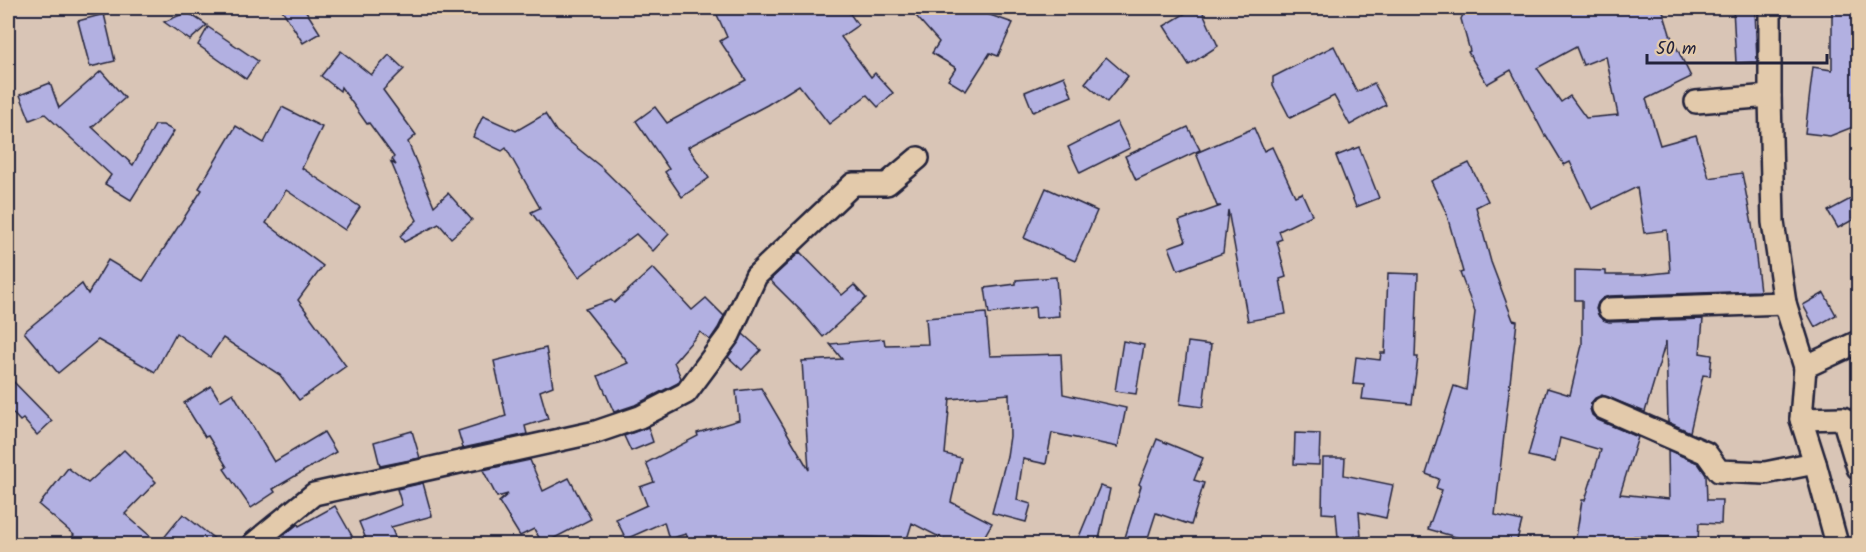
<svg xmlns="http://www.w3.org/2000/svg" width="1866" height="552" viewBox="0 0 1866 552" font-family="Kalam,sans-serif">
<rect width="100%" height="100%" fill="#d9c5b6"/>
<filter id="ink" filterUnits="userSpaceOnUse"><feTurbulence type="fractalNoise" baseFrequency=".0167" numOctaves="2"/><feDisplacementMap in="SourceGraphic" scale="12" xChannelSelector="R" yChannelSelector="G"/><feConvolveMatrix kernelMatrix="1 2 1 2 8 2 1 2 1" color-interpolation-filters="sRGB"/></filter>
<g filter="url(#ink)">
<g fill="#b2b0e1" stroke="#22223b" stroke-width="1.5" fill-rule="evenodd">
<path d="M281,8H304L320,33L303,43Z"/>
<path d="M714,8H846L858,25L841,37L871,77L875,73L893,93L878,107L867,95L829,124L799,85L767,105L688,147L709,178L682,197L665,172L669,169L636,121L655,107L667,123L746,80L720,41L727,37Z"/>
<path d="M909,8H970L1013,23L998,56L990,53L966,91L948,80L956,68L932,53L939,42Z"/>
<path d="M1194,8H1201L1218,46L1189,65L1164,26Z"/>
<path d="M1466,8H1662L1670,34L1691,77L1646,99L1660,145L1696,135L1709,178L1742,173L1752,224L1760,291L1609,296L1602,299L1598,303L1596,309L1599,316L1604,320L1609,322L1703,319L1700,353L1712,355L1710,376L1703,375L1690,432L1668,422L1666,341L1645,412L1602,395L1595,398L1591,403L1590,409L1592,415L1598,420L1638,437L1620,494L1669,499L1668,450L1698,463L1706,475L1707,500H1722L1721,524L1699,523L1698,541L1674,540V537L1634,536L1633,544H1575L1582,500H1585L1601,450L1560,438L1555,462L1528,456L1547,388L1570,395L1582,345V300H1575V270L1606,271V275H1642L1670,272L1667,230L1644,233L1637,187L1592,209L1570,162L1564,165L1546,135L1545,136L1511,70L1487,84L1468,52L1470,51L1461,19ZM1576,47L1583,65L1606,56L1618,115L1586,118L1570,96L1561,102L1537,68Z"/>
<path d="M1733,8H1755L1757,62L1736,63Z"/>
<path d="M1832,8H1858V125L1830,136L1805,133L1813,67L1832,70Z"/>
<path d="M187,12L207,25L190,40L164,22Z"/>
<path d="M104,14L115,61L90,67L78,21Z"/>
<path d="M208,27L258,61L246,79L198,45Z"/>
<path d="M1334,46L1357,92L1374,83L1386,105L1350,125L1334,96L1290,118L1273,85V77Z"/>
<path d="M341,51L371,75L389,55L404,69L383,90L416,135L408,142L434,206L448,193L472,220L451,238L439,224L404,242L400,236L417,220L409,205L391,162L396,165L392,159L394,157L369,123L367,124L341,87L340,91L321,76Z"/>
<path d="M1106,57L1128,76L1107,102L1085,83Z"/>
<path d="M101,71L125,98L92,127L133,165L155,125H163L174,131L131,200L105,184L111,175L45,114L30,120L20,95L50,83L59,108Z"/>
<path d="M1064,76L1072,96L1033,112L1025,92Z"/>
<path d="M282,107L322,127L302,168L360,207L345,230L286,190L266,223L323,266L298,300L346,366L299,400L280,375L223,338L210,357L176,333L155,372L98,340L58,373L24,332L82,284L88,294L108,260L143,281L202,190L199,188L236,126L264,143Z"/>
<path d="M545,114L556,131L601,167L669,234L653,251L636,234L579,277L531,212L540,208L506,148L502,151L473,137L483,116L516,131Z"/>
<path d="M1117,122L1130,148L1080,173L1068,147Z"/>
<path d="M1188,127L1200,150L1136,180L1125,156Z"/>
<path d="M1254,128L1264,151L1272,147L1295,196L1302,193L1312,215L1279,231L1282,239L1277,241L1286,277L1280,279L1286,314L1248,321L1228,210L1223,253L1178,270L1169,247L1186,241L1179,221L1221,206H1217L1196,153Z"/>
<path d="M1359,147L1379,198L1356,207L1336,156Z"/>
<path d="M1469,163L1488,201L1476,207L1491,262L1513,320L1517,321L1495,515L1522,521L1516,544H1480L1428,529L1442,490L1436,488L1439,479L1426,474L1454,386L1466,390L1475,312L1460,273L1463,272L1446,212L1431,181Z"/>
<path d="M1046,188L1097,211L1075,261L1024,238Z"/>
<path d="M1858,195V217L1838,228L1828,211Z"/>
<path d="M800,252L842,295L854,285L866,298L823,337L801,311L770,280Z"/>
<path d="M653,268L692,310L706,298L724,316L718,328L710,340L700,332L674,362L681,378L678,383L635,405L614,412L598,376L628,363L585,309L611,300L614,303Z"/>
<path d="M1388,273L1418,274L1415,357H1418L1412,404L1362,399L1364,385L1353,384L1356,357L1380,360L1381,353H1385Z"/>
<path d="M1056,277L1059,316L1036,318L1035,307L989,314L985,288L1016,284V280Z"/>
<path d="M1824,293L1836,315L1815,327L1803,305Z"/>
<path d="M986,313L990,356L1061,354L1063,394L1126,408L1118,447L1052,433L1046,464L1023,459L1017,500L1031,504L1026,522L992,513L1007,456L1010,436L1009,394L950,399L945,454L961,458L951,502L992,523L980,544H953L912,523L907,539L844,536L847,544H690L686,534L669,539L664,522L626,539L616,519L647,505L640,487L654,482L646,463L698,436L697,433L739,420L736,391L761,388L809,470L802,361L842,359L830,344L884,339L885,345L928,344L926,318Z"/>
<path d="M743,334L761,350L742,370L728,357Z"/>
<path d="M1123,341L1144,345L1136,394L1115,391Z"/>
<path d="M1188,342L1211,345L1203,407L1180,404Z"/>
<path d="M546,348L553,386L540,391L548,419L525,426L527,434L463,448L458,431L506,416L494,361Z"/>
<path d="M8,376L52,421L37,435L23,419L20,421L8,408Z"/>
<path d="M211,386L220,401L233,393L274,462L324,432L336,452L273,489L275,492L251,508L224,469L227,467L208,436L205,437L184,403Z"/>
<path d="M648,427L653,442L631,451L624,436Z"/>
<path d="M412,431L420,458L380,466L374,442Z"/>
<path d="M1295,433L1320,434L1319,465L1294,464Z"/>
<path d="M1157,439L1203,458L1194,480L1204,483L1191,525L1156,513L1146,544H1123L1141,486L1139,484Z"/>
<path d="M124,450L156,482L125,514L159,544L183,514L221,544H65L74,535L39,505L68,468L88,483Z"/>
<path d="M1323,458H1345L1344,475L1393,485L1386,518L1359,512L1361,536L1338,538L1336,514L1322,513Z"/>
<path d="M530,460L543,491L569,478L591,519L543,544L534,529L520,536L499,502L508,494L497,497L483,470Z"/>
<path d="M423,483L432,516L391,527L398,544H368L359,522L402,505L397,489Z"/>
<path d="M1100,486L1110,489L1098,544H1076Z"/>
<path d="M335,506L352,536L336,544H273L298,524L299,526Z"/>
</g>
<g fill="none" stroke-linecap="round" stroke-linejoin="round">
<defs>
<g id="street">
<path d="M1770,8V96L1773,222L1785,303L1805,367L1801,419L1815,463L1837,544"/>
<path d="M1696,102L1770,96"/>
<path d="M1609,309L1785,303"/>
<path d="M1805,367L1858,342"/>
<path d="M1603,408L1706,453L1719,471L1765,473L1815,463"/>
<path d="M1801,419L1843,418L1858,468"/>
<path d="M253,544L314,494L596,432L640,417L686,393L729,335L756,276L853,184H887L918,158"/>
</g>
</defs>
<use href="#street" stroke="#22223b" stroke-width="26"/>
<use href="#street" stroke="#e3caab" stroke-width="21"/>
</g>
</g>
<rect width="1866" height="552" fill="none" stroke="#e3caab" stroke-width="30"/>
<rect x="15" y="15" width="1836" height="522" fill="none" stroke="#22223b" stroke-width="2" filter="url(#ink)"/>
<path d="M1647 54v9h180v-9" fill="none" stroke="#22223b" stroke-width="3"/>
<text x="1656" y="54" font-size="18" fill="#22223b" stroke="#e3caab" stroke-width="4.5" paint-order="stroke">50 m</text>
</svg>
